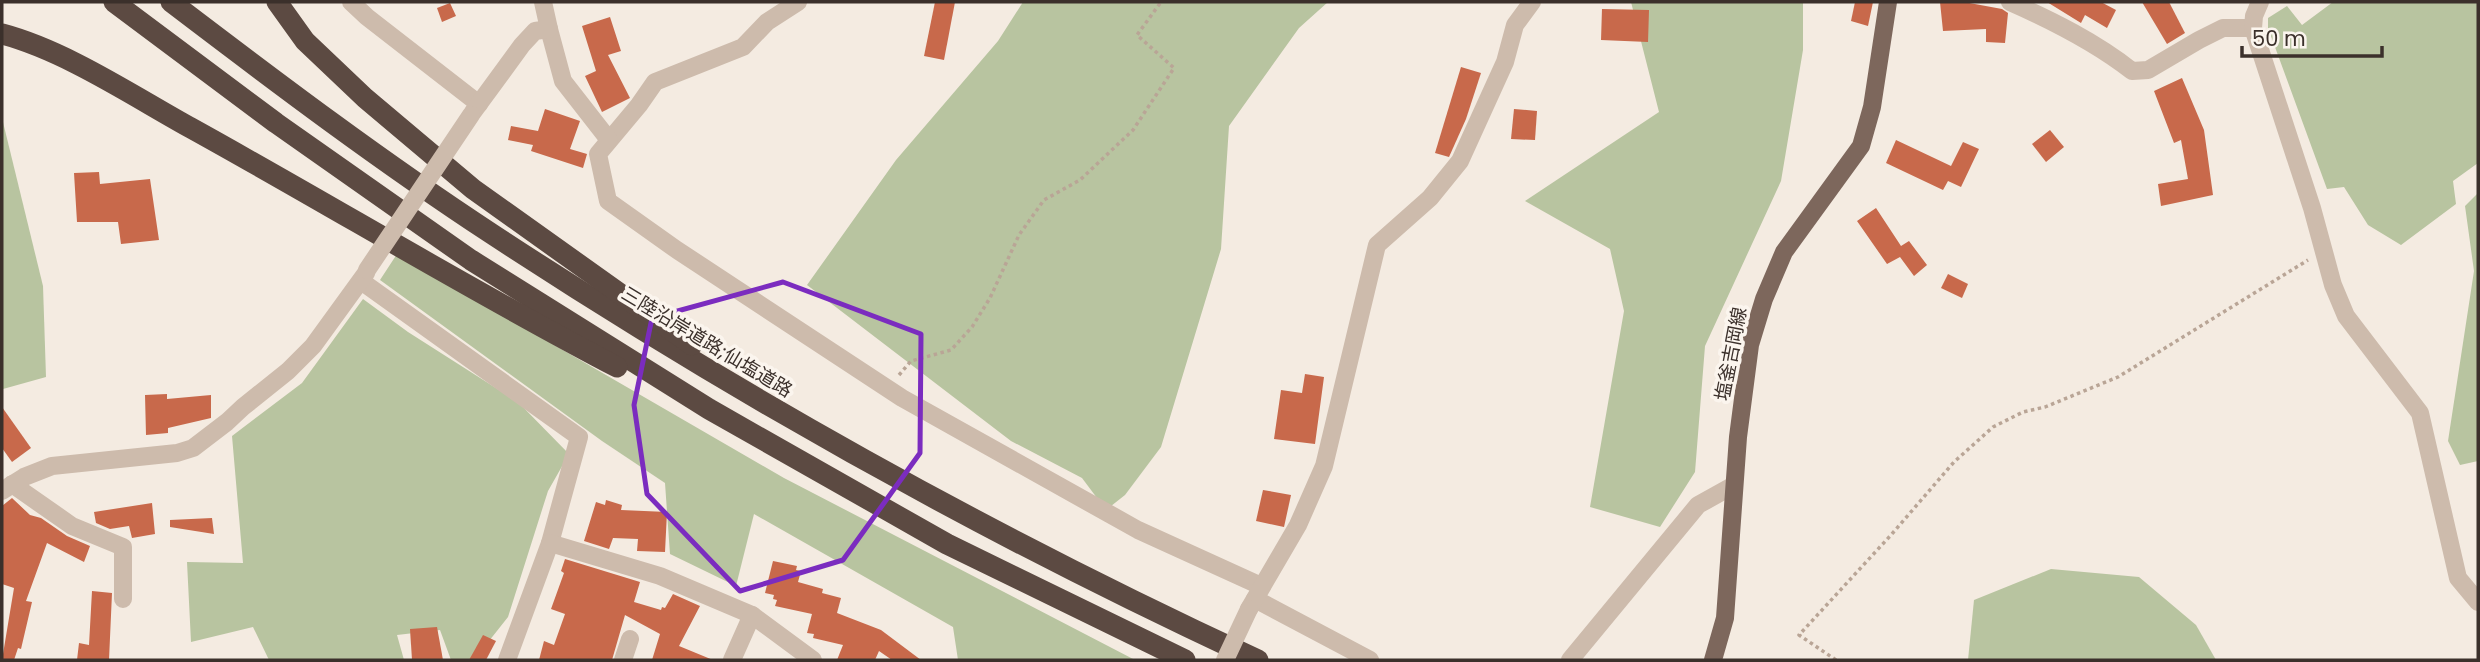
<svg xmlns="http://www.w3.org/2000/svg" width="2480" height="662" viewBox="0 0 2480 662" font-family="Poppins,'Noto Sans JP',sans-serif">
<rect width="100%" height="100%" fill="#f4ebe1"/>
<g fill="#b8c4a0">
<path d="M1023,2H1328L1299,28L1229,126L1221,249L1161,447L1125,495L1106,510L1082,478L1011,441L807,285L896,160L998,41Z"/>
<path d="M1631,2H1803V50L1781,181L1705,346L1695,472L1660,527L1590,507L1624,311L1610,249L1525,201L1659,112Z"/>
<path d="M2333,2H2478V163L2453,181L2456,204L2401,245L2368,225L2344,187L2327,189L2268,28V18L2287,6L2302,25Z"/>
<path d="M2,118L43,286L46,377L3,389Z"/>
<path d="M2478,193V461L2460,465L2448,441L2474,271L2465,206Z"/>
<path d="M397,254L784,478L1135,660H958L953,627L754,514L736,586L670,554L665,483L602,441L380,280Z"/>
<path d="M363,299L408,332L518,402L569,454L548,491L508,617L474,660H451L440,630L397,635L404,660H269L253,627L191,642L187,562L243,563L232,436L302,383Z"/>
<path d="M2051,569L2139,577L2196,625L2216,660H1968L1974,600Z"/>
</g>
<g fill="#c8694b">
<path d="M935,2H955L944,60L924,56Z"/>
<path d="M1855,2H1873L1868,26L1851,21Z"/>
<path d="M1940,2H1964L2002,9L2008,13L2005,43L1986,42V29L1943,31Z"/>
<path d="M2047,2H2101L2116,10L2107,28L2085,15L2081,23Z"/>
<path d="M2142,2H2169L2185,33L2167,44Z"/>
<path d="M450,3L456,16L442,22L437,8Z"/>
<path d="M1602,9L1649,10L1648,42L1601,40Z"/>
<path d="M610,17L621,51L608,55L630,98L602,112L585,76L596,71L582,26Z"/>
<path d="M1461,67L1481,73L1466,119L1449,157L1435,153Z"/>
<path d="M2182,78L2204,130L2213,195L2161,206L2158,184L2188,179L2181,140L2174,143L2154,91Z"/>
<path d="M545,109L580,121L570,149L587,154L583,168L531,151L533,145L508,140L511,126L538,131Z"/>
<path d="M1514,109L1537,111L1535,140L1511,139Z"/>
<path d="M2050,130L2064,147L2046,162L2032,144Z"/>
<path d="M1896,140L1951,166L1963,142L1979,149L1961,187L1948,181L1943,190L1886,163Z"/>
<path d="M99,172L100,184L150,179L159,240L121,244L118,222H77L74,173Z"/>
<path d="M1876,208L1901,246L1909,241L1927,265L1914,276L1900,257L1887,264L1857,221Z"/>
<path d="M1948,274L1968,284L1962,298L1941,288Z"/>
<path d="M1305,374L1324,377L1315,444L1274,439L1281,390L1302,393Z"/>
<path d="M167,394V399L211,395V418L168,428V433L146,435L145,395Z"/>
<path d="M2,407L31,448L12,462L2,448Z"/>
<path d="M1263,490L1291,495L1284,527L1256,521Z"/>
<path d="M12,498L30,515L41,518L67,536L90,546L84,562L47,543L26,601L32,602L21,649L18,648L14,660H2L14,588L2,584V506Z"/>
<path d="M606,500L622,505L621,510L667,512L665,552L637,551L638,539L613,538L609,549L584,541L596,502L605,505Z"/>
<path d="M152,503L155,534L132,538L129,526L110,529L96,523L94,512Z"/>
<path d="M212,518L214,534L170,527V520Z"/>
<path d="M565,559L640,582L634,602L661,610L662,607L665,608L673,594L700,606L679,646L713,660H652L660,634L625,615L612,660H539L544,641L554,645L565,614L551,609L564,573L561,571Z"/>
<path d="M773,561L797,566L796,570L801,571L798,582L823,589L822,593L841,598L837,613L881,630L921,660H892L879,651L875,660H837L843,645L813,638L814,634L807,633L812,614L775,606L777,600L773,599L774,595L765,593Z"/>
<path d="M92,591L112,593L109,660H77L79,643L89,645Z"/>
<path d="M437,627L443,660H412L410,629Z"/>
<path d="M483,635L496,641L486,660H469Z"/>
</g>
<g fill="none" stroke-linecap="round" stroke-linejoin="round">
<g stroke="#b9a596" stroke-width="3.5" stroke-dasharray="3.5 3.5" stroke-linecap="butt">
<path d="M899,375L911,361L951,350L972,327L990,298L1019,235L1044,200L1080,180L1133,130L1174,68L1137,35L1161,2"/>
<path d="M1836,660L1799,635L1891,535L1954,462L1993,427L2023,412L2045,407L2118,377L2308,260"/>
</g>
<g stroke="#cdbbac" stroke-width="18">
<path d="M351,2L367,17L479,104"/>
<path d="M798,2L767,22L743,47L655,82L639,105L598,154L608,201L677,250L902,398L1138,530L1261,586"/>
<path d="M2010,2C2053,21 2095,42 2132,71L2148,70L2199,40L2223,28H2253"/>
<path d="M2260,2L2254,16L2253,28L2312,208L2333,285L2346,316L2420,413L2458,578L2478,602"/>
<path d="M549,29L563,81L609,140"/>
<path d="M473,112L522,45L535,31L549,29L543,2"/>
<path d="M361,281L579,437L550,543L507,660"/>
<path d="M12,484L72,526L123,547V599"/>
<path d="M2,491L24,477L52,466L177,453L193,448L227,422L243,407L288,371L313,346L366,273"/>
<path d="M550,543L660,576L752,615L813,660"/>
<path d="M1255,599L1370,660"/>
<path d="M1249,609L1298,525L1324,466L1377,245L1430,198L1460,161L1505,62L1515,25L1532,2"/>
<path d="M623,660L630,639"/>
<path d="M732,660L752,615"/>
<path d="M1570,660L1698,505L1734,485"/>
</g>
<path stroke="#7d675c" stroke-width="18" d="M1713,660L1725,618L1738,437L1750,345L1764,299L1784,252L1861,146L1872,107L1888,2"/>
<g stroke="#5c4a42" stroke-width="21">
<path d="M114,2L276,123L471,260L709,409L947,544L1185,660"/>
<path d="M171,2C276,82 382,162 492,234C737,395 992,537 1258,660"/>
<path d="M277,2L305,41L365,98L473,189L692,345"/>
<path d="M2,34C66,51 133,96 191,128C334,207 473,292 617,367"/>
</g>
<g stroke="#cdbbac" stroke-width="18">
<path d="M367,270L471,115"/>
<path d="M1225,660L1249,609"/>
</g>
</g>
<path fill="none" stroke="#7b2cbf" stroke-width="5" stroke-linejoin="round" d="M783,282L921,334L920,453L843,560L740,591L647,494L634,405L652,318Z"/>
<g text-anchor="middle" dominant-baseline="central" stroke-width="7" stroke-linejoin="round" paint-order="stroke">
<g font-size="19" fill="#3b302b" stroke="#fbf5ee">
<text transform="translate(707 342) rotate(31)">三陸沿岸道路;仙塩道路</text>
<text transform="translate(1731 354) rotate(-79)">塩釜吉岡線</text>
</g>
</g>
<rect width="2480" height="662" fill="none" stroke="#3b302b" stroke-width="7"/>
<path d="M2242 46v10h140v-10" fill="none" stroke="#3b302b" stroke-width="3.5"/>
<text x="2252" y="46" font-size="21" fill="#3b302b" stroke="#fbf5ee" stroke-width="5" paint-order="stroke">50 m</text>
</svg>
